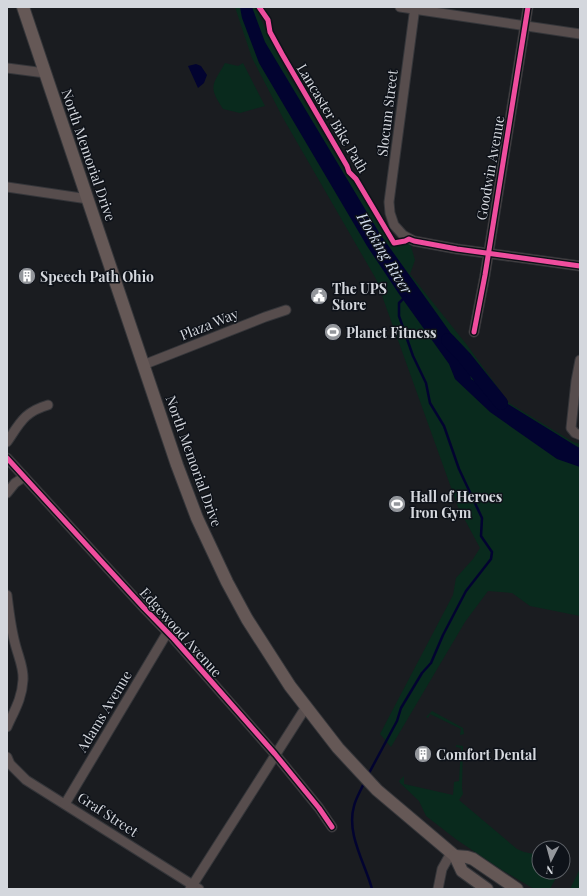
<svg xmlns="http://www.w3.org/2000/svg" width="587" height="896" viewBox="0 0 587 896" font-family="'Playfair Display',serif">
<rect width="100%" height="100%" fill="#1a1c20"/>
<g fill="#092a1d">
<path d="M235,7H255L284,67L348,176L359,187L388,238L392,244L399,245L410,243L415,260L410,274L467,345L509,403L573,442L580,444V616L530,606L512,593L488,591L465,622L391,747L380,734L453,595L456,578L473,559L480,548L458,507L376,279L283,118L252,58Z"/>
<path d="M225,63L238,66L243,63L265,106L240,113L223,109C208,86 212,86 225,63Z"/>
<path d="M432,711L463,728L464,734L460,735L461,729L430,714L428,718L426,717Z"/>
<path d="M456,745L463,746L462,788L463,794L459,800L517,849L524,852L539,855V872H559L550,889H534L502,870L457,840L426,816L419,801L400,783L399,781L404,776V784L453,795L454,782L459,781L461,748L456,747Z"/>
<path d="M580,869V889H570Z"/>
</g>
<g fill="#020330">
<path d="M240,7H252L265,42L380,234L460,346L462,360L469,369L471,379L499,394L508,404L576,446L580,448V467L557,459L490,412L455,379L449,364L399,294L367,246L259,63L242,18Z"/>
<path d="M196,64L201,66L207,75L204,83L198,88L188,66Z"/>
</g>
<g fill="none" stroke-linecap="round" stroke-linejoin="round">
<g stroke="#020330" stroke-width="2.5">
<path d="M368,775L397,721L401,708L422,673L431,663L443,635L466,591L491,559L492,552L481,536L482,518L459,469L444,426L430,403L426,383L413,356L399,316V303L405,297"/>
<path d="M364,783C361,790 356,798 354,806C346,834 365,863 372,889"/>
</g>
<path stroke="#020330" stroke-width="14" d="M448,340L464,357L501,403"/>
<defs>
<g id="minor">
<path d="M400,7L580,34"/>
<path d="M415,7L389,202L390,213L394,225L403,235L414,241L457,249L580,266"/>
<path d="M7,68L45,73"/>
<path d="M7,187L88,199"/>
<path d="M474,332L485,275L528,7"/>
<path d="M580,360L576,381L571,428L575,433L580,435"/>
<path d="M143,365L265,317L286,310"/>
<path d="M7,442C20,423 24,412 48,405"/>
<path d="M7,458L144,608L174,639L275,754L319,808L332,827"/>
<path d="M7,493L15,483L24,477"/>
<path d="M7,595C9,612 11,630 16,647C19,658 24,669 23,680C22,699 14,711 7,727"/>
<path d="M7,757L10,764L26,780L199,889"/>
<path d="M65,804L167,633"/>
<path d="M190,889L306,707"/>
<path d="M438,889L442,869L451,853"/>
</g>
<g id="major">
<path d="M23,7L177,465L197,518L227,582L247,619L290,686L338,748L377,790L455,856L462,871L487,889"/>
<path d="M455,856L467,857L473,859L517,889"/>
</g>
</defs>
<use href="#minor" stroke="#35363a" stroke-width="11"/>
<use href="#major" stroke="#35363a" stroke-width="14"/>
<use href="#minor" stroke="#574d4d" stroke-width="9"/>
<use href="#major" stroke="#655856" stroke-width="12"/>
<defs>
<g id="cycleway">
<path d="M259,7L268,20L270,32L282,54L347,166L349,172L356,179L394,243L405,241L409,239L414,241L457,249L580,266"/>
<path d="M474,332L485,275L528,7"/>
<path d="M7,458L144,608L174,639L275,754L319,808L332,827"/>
</g>
</defs>
<use href="#cycleway" stroke="#0e1219" stroke-width="8"/>
<use href="#cycleway" stroke="#ef4d9e" stroke-width="5"/>
</g>
<defs>
<symbol id="building-disc" viewBox="-11 -11 22 22"><circle r="9.5" fill="#93969b" stroke="#0e1219"/><path d="M-4-6H4V6H1V3H-1V6H-4ZM-2.5-4.3h1.7v1.8h-1.7ZM.8-4.3h1.7v1.8H.8ZM-2.5-1h1.7V.8h-1.7ZM.8-1h1.7V.8H.8Z" fill="#fff"/></symbol>
<symbol id="civic-disc" viewBox="-11 -11 22 22"><circle r="9.5" fill="#93969b" stroke="#0e1219"/><path d="M-.6-6.5H3V-4.5H.6V-3L4-1V1h2V6H-6V1h2V-1L-.6-3ZM-1.2 2.5V6h2.4V2.5Z" fill="#fff"/></symbol>
<symbol id="stadium-disc" viewBox="-11 -11 22 22"><circle r="9.5" fill="#93969b" stroke="#0e1219"/><path d="M0-5a6.5 5 0 1 0 0 10a6.5 5 0 1 0 0-10ZM-3.5-1.8h7v3.6h-7Z" fill="#fff"/></symbol>
</defs>
<g fill-rule="evenodd">
<use href="#building-disc" x="17" y="266" width="20" height="20"/>
<use href="#civic-disc" x="309" y="286" width="20" height="20"/>
<use href="#stadium-disc" x="323" y="322" width="20" height="20"/>
<use href="#stadium-disc" x="387" y="494" width="20" height="20"/>
<use href="#building-disc" x="413" y="744" width="20" height="20"/>
</g>
<g text-anchor="middle" dominant-baseline="central" stroke-width="3" stroke-linejoin="round" paint-order="stroke">
<g font-size="14" fill="#d4d7dd" stroke="#0e1219">
<text transform="translate(387 113) rotate(-83)">Slocum Street</text>
<text transform="translate(333 118) rotate(59)">Lancaster Bike Path</text>
<text transform="translate(89 155) rotate(71)">North Memorial Drive</text>
<text transform="translate(490 168) rotate(-80)">Goodwin Avenue</text>
<text transform="translate(209 324) rotate(-22)">Plaza Way</text>
<text transform="translate(194 461) rotate(70)">North Memorial Drive</text>
<text transform="translate(181 632) rotate(48)">Edgewood Avenue</text>
<text transform="translate(104 711) rotate(-59)">Adams Avenue</text>
<text transform="translate(108 814) rotate(33)">Graf Street</text>
</g>
<g font-size="14" font-weight="bold" fill="#d4d7dd" stroke="#0e1219" text-anchor="start">
<text x="40" y="276">Speech Path Ohio</text>
<text x="332" y="288">The UPS<tspan x="332" dy="16">Store</tspan></text>
<text x="346" y="332">Planet Fitness</text>
<text x="410" y="496">Hall of Heroes<tspan x="410" dy="16">Iron Gym</tspan></text>
<text x="436" y="754">Comfort Dental</text>
</g>
<g font-size="15" font-style="italic" fill="#d5dff0" stroke="#0e1219">
<text transform="translate(385 253) rotate(59)">Hocking River</text>
</g>
</g>
<rect width="587" height="896" fill="none" stroke="#d4d7dd" stroke-width="16"/>
<g transform="translate(551 860) rotate(186)"><circle r="19" fill="#0e1219" stroke="#5d6167"/>
<path d="M0-3L7 15L0 10L-7 15Z" fill="#93969b"/>
<text y="-6" font-size="11" font-weight="bold" text-anchor="middle" fill="#d4d7dd">N</text>
</g>
</svg>
